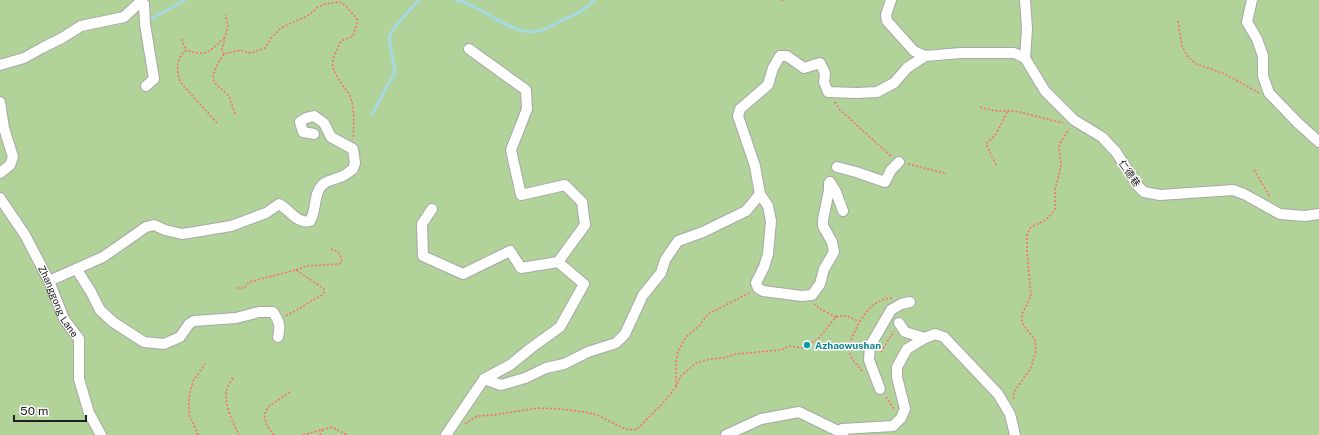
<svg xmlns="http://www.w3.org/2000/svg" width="1319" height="435" viewBox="0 0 1319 435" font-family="'Public Sans','Noto Sans TC',sans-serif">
<rect width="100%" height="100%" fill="#f1ece6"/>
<rect fill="#b1d299" x="0" y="0" width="1319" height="435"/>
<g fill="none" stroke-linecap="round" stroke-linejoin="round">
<g stroke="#a5dae1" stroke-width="3">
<path d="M456,0C482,4 514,40 542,30C547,29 553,25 558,22C573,15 583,12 595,0"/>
<path d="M149,20L185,0"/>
<path d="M372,114L395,72L389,37L396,25L419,0"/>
</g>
<defs>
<g id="minor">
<path d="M891,0L886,15L887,21L914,51L925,56"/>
<path d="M1025,0L1027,29L1025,58"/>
<path d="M1252,0L1247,22L1257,39L1263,56V76L1269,93L1298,123L1319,142"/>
<path d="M469,49L526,90L527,109L511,150L521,195L565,185L582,202L585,225L558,262"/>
<path d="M1025,58L1045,91L1074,120L1102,137L1116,152L1138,186L1144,192L1160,195L1233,190L1244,194L1280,214L1305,216L1319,214"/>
<path d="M0,65L24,58L42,48L62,38L81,26L124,17L140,2L144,4L145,24L154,79L146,86"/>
<path d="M0,102L4,128L13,157L10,165L0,173"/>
<path d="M837,167L856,172L885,182L891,170L899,162"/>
<path d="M760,194L768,206L771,221L768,254L764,267L756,283L758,288L763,291L802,296L812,295L820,284L824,269L834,252L832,242L823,226V220L829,190V183L830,182L836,192L843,211"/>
<path id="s1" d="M0,198L25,235L49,281L64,319L79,339V379L89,413L101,435"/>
<path d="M432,209L422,224L423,256L463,274L510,251L521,268L558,262L584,284L560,327L531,348L510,365L484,379L446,435"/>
<path d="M77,270L91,292L100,310L113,322L144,342L164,344L180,337L189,324L194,321L236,318L259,312H273C279,321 281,326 278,337"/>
<path d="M49,281L103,257L146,227L154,225L165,230L182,234L195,232L231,226L266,213L279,204C290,210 297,224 310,221C317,210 313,195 322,185C327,180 334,180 340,177C345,176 349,172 353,169L355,163L353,149L331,137L324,123L314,116L306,118L300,122L303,132L314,134"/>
<path d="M899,323L905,332L925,338"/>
<path d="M484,379L501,385L525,378L546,368L564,364L588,352L616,343L625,334L643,295L661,273L665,260L678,241L703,232L746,211L760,194L755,166L738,116L740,109L768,85L773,68L780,56H787L804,68L820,63L825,73L824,82L828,92L857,93L877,92L894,83L907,68L925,56L961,53H1014L1025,58"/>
<path d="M880,389L869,360L870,346L891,310L901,304L910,302"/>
<path d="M726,435L761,419L799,412L842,433"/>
<path d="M843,435L842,433V429L893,426L901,418L905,409L897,377V367L907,349L925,338L935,334L944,337L998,394L1010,414L1015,435"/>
</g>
</defs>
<use href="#minor" stroke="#a7a7a7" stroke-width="12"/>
<g stroke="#ff696c" stroke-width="1.5" stroke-dasharray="2 2" stroke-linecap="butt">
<path d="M782,0L783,1"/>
<path d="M1178,21L1182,46L1188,57L1196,64L1225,74L1259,93"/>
<path d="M182,39L184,46L187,50"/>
<path d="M224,54L222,50L228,25L225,15"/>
<path d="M835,102L840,110L891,156"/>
<path d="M980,107C991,111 1003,112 1015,111L1063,123"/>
<path d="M235,114L229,96L214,82L213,76L217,65L224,54L241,50L248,53L254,52L265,48L272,37L281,28L309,15L318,7L325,4L340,2L346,6L357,19V23L353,36L341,41C330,63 329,65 343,86C345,89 349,92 350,96C355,108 354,126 353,139"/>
<path d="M217,123L181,83C176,72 175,57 187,50C207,58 211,50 225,37"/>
<path d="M908,164L947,174"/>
<path d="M996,165L986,144L996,134L1007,112"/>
<path d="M1254,170L1270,197"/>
<path d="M296,270L307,266L339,264L342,262C342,255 337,250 331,249"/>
<path d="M237,288H244L249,282L296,270L324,289V294C310,301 299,310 285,316"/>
<path d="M836,317C845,314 851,317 859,322"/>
<path d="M881,352L894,331"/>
<path d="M862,371L852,359L848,347C857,327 866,300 892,298"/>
<path d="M233,378C231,381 228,385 227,389C223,402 233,424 239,435"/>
<path d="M676,386V363L678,351L686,337L700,325L708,314L749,293"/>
<path d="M886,397L894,409"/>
<path d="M1013,399L1014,392L1031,368L1036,350L1035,340L1022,323V314L1031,296L1027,251V234L1031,227L1046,220L1055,210V190L1061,166L1059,145L1069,129"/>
<path d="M465,424L477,416L494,415L538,408L561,409L584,412L597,415L625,429L636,430L663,403L676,387L681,376L696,363L711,359L723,358L736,354L781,350L789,346L803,348L818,339L836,317L820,309L814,304"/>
<path d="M198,435L189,414V397L193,381L205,364"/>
<path d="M274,435L267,426L264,415L268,407L290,392"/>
<path d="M303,435L332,427L347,435"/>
<path d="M320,435L323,429"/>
</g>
<use href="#minor" stroke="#fff" stroke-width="10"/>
</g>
<circle fill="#0f9aa8" stroke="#fff" stroke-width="1.5" cx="807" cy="345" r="4"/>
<g text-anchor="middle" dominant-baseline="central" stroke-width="3" stroke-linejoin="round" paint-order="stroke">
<g font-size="10" fill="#202020" stroke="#fff">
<text transform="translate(1130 173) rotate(55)">仁德巷</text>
<text stroke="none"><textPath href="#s1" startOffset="119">Zhanggong Lane</textPath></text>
</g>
<g font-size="10" font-weight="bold" fill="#0d838f" stroke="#fff" text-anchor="start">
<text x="815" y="345">Azhaowushan</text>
</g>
</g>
<path d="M14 415v6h72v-6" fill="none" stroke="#202020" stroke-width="2"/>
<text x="20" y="415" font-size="12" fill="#202020" stroke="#ffffff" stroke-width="3" paint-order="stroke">50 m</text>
</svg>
